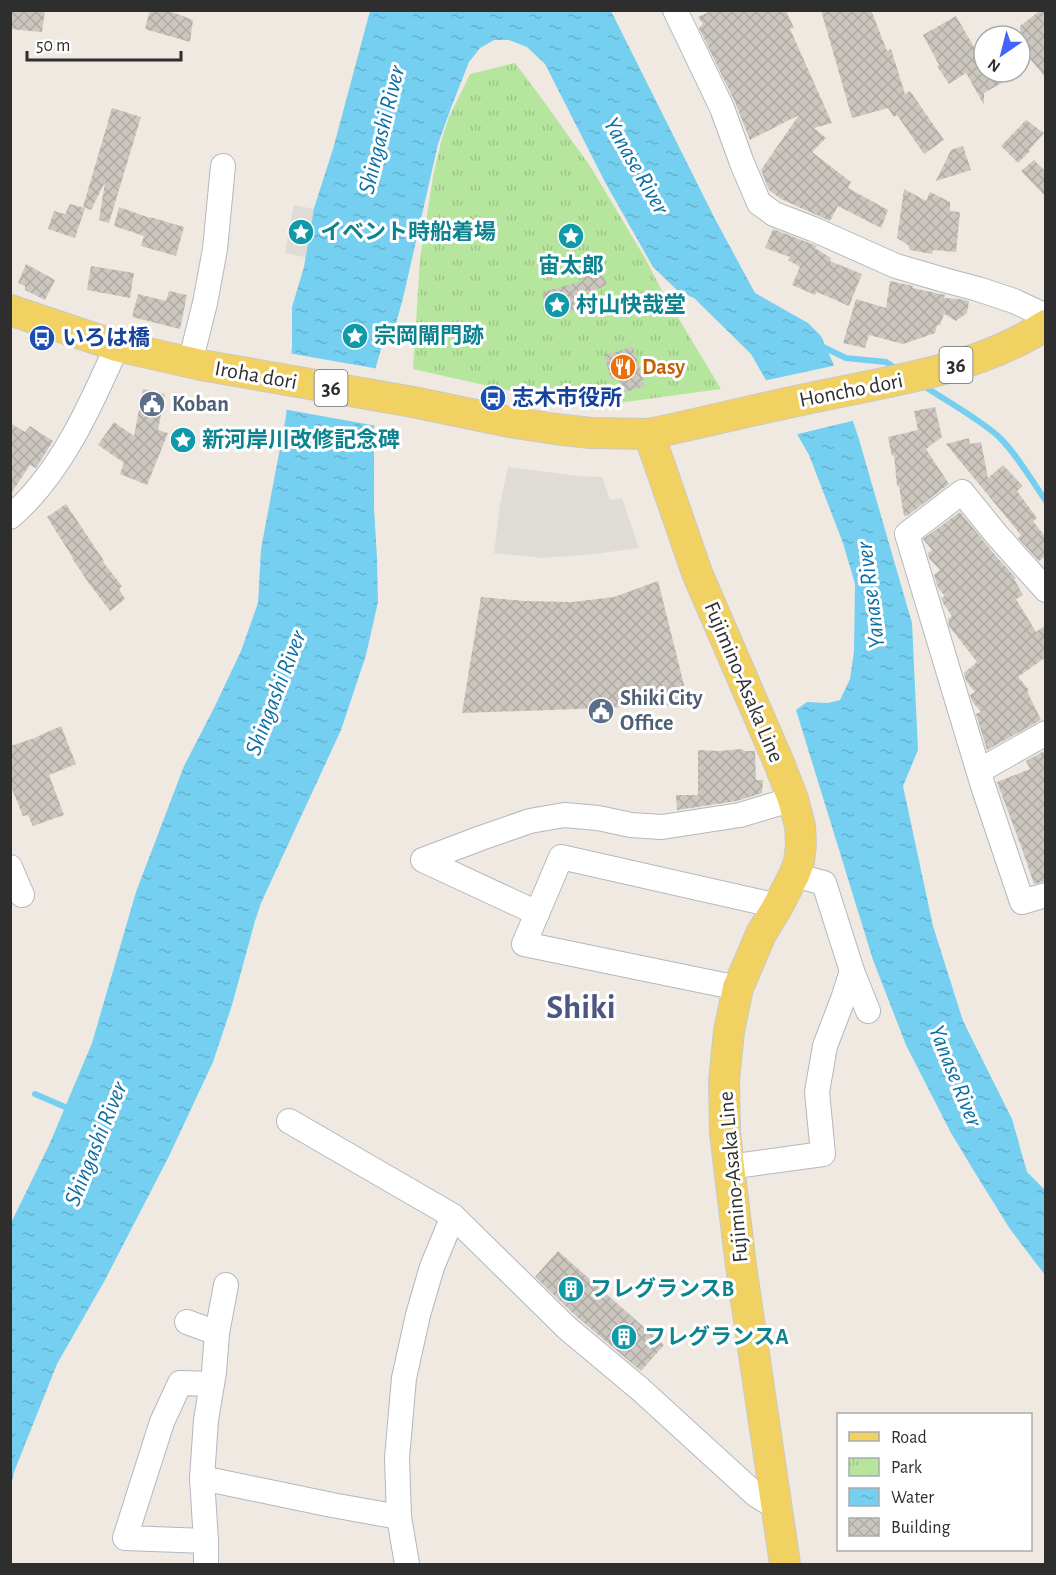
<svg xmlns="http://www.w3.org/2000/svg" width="1056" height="1575" viewBox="0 0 1056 1575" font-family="'Alegreya Sans','Noto Sans JP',sans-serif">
<defs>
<pattern id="park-tufts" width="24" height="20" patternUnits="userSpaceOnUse" patternTransform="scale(1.5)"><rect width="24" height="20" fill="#b6e59e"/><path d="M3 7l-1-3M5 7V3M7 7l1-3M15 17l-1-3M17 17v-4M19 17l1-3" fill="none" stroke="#9dc588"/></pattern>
<pattern id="water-ripples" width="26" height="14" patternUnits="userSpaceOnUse" patternTransform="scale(1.5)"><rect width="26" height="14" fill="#75cff0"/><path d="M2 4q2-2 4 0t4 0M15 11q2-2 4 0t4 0" fill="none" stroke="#66b2ce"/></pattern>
<pattern id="building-cross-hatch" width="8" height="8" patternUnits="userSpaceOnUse" patternTransform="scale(1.5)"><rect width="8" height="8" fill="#cbc7bf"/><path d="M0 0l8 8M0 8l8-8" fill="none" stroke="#afaba4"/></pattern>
</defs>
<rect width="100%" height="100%" fill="#efe9e1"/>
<path fill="url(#park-tufts)" d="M515,63L537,92L590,166L645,258L661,289L721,389L603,405L516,392L413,369L420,259L433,177L441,142L449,117L470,74Z"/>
<g fill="#dfdcd8">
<path d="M294,205L318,210L309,258L285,253Z"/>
<path d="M508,467L580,476L602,477L610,500L622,498L639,548L595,554L543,558L494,553L500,504Z"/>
</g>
<path fill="url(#water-ripples)" d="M370,11H611L715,219L755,293L808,323L821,336L833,363L858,436L912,623L918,750L903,786L933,926L963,1021L1012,1119L1027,1172L1045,1190V1275L1010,1229L977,1176L951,1133L906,1045L873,960L796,710L807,702L828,703L840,700L850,679L854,651L855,584L843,543L809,455L751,354L694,298L678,291L653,267L605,182L545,64L527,47L509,40H494L480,48L469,62L452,105L438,144L404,294L394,331L381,349L376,367L374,433V508L377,558L378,602L366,655L341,730L261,903L255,921L232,1005L213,1062L169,1156L105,1280L57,1364L14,1472L11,1486V1223L50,1143L92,1043L136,892L184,766L215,706L241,651L258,603L261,549L286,416L292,346V307L304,267L314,208L333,149Z"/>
<g fill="#efe9e1">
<path d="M288,353L379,369L377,426L283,409Z"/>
<path d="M837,365L856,420L794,435L763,381Z"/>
</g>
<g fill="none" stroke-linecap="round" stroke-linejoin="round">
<g stroke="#75cff0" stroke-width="6">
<path d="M819,345L846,358L886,362L897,369"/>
<path d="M924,386C948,402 976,417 998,436C1017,454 1031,480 1046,501"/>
<path d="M35,1094L72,1110"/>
</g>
</g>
<g fill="url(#building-cross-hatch)">
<path d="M10,10H45L42,32L10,29Z"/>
<path d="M150,10H167L193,20L190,42L145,29Z"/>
<path d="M713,10L786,11L794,28L790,29L832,123L814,128L826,138L812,152L851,182L848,188L888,210L881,228L838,206L830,221L781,199L769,190L761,170L799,115L750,140L735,102L699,28L703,24L698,17Z"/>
<path d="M821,10H871L887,51L891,49L905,94L910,91L944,140L924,154L897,115L894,117L888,108L852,118Z"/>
<path d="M1041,10H1046V78L1020,47V26Z"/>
<path d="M956,16L974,47L984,41V72H1021L984,93V105L966,73L949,84L937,66L939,65L923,35Z"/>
<path d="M112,108L141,117L109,223L99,220L105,182L91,210L83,207Z"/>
<path d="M1026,120L1044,133L1029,150L1030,151L1018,163L1001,146Z"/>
<path d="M963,146L971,170L936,181L951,150Z"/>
<path d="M1034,160L1046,172V197L1021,171Z"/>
<path d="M904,189L926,201L930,192L950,202V211L960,212L956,252L933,250L932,254L910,250L908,245L897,238Z"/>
<path d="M70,204L85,208L75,238L48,229L54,211L65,214Z"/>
<path d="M119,207L150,218V217L184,227L176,256L141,246L144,236L114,226Z"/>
<path d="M773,229L817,246L815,248L831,258L830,261L862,274L849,306L817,292L815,295L792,285L800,267L788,260L790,257L765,248Z"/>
<path d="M591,257L600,276L603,275L607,285L577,298L580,309L548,317L542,292L583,281L576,264Z"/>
<path d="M26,264L55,280L45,300L25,290V286L18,283Z"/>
<path d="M91,266L134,273L130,298L87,290Z"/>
<path d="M890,281L913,286L912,288L945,295L944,298L959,299L969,301L967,313L956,321L944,314L940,325H937L935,333L903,344L869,335L865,348L843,343L856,299L886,308Z"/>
<path d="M169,291L187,295L180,329L132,317L138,294L166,301Z"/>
<path d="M633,347L645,386L622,393L618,378L611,380L604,355Z"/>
<path d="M143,389L165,394L158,430L168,433L147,485L120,474L124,463L98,445L114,422L134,436Z"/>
<path d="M935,407L942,437L926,449L949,484L907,516H904L899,486H897L894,455L892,456L888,437L918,430L914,411Z"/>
<path d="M10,423L25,432L30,426L53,441L36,468L30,465L10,495Z"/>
<path d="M969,438L970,444L981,442L988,478L1003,465L1023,486L1017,491L1037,518L1033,521L1046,538V556L1039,561L1018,538L1021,535L946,444Z"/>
<path d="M66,504L104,561L103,562L122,586L119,589L125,599L110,611L88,582L72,558H73L47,517Z"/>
<path d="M960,512L995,555L1016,578L1014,579L1023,595L1016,599L1036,632L1046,625V657L1018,677L1029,690L1027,691L1041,720L987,750L976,714L981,712L972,701L970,695L975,692L966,681L964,673L977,662L949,626L948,619L952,616L943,603L941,598L945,596L938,588L934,575L940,570L929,558L928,553L932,550L923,539Z"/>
<path d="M658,581L689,705L462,713L481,597L525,601L572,602L614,597Z"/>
<path d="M61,726L76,764L49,775L64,815L33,826L28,815L23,816L10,784V746L32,739Z"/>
<path d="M742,749L744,751H755L756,780H763L762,793L737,801L677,810L676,795H698V750L718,751Z"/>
<path d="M1046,750V881L1034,884L1021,846L997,782L1030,769L1026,761Z"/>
<path d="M558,1251L664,1345L641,1371L577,1317L535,1277Z"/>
</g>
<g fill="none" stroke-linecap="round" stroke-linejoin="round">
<defs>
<g id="minor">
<path d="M675,10L722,108L742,163L759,203L774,214L813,229L896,266L944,280L978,289L1014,301L1046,316"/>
<path d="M190,363L205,303L215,249L223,166"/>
<path d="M10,517C60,475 91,405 117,346"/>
<path d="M1046,590L996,534L962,492L907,534L983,786L1022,902L1046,895"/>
<path d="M979,771L1046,733"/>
<path d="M10,867L22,895"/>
<path d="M794,875L824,883L852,971L868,1011"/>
<path d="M537,913L423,860L481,838L530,821L564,815L598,818L631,825L662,827L740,815L793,799"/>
<path d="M738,988L524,944L561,857L778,906"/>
<path d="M289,1121L453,1216L567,1328L640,1389L756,1495L776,1507"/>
<path d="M729,1167L823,1154L817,1092L825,1046L843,999L852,971"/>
<path d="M187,1322L217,1333"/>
<path d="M202,1478L332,1505L399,1517"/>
<path d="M206,1541L125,1538L162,1422L180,1383L212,1384"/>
<path d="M206,1564V1541L202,1478L206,1420L214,1372L217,1333L226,1285"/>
<path d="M407,1564L399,1517L397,1458L404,1378L418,1315L432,1267L453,1216"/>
</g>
<g id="major">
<path d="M10,310L117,346L201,365L413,402L510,422L555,429L591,433L649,434C701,423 753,410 806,399C887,381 974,372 1046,325"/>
<path d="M649,434L697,573L779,763L793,799L800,826L801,844L799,862L794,875L778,906L761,934L738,988L729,1031L724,1081L725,1133L741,1266L785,1564"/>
</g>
</defs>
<use href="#minor" stroke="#b4b7c1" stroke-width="26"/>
<use href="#major" stroke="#c9c9c9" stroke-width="32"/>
<use href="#minor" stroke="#fff" stroke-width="24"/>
<use href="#major" stroke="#f2d163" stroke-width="30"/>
</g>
<defs>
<symbol id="sight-disc" viewBox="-11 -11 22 22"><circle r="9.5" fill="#0f9aa8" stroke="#fff"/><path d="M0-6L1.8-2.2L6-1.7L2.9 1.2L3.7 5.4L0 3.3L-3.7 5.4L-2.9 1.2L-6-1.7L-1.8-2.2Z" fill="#fff"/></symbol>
<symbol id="bus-disc" viewBox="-11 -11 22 22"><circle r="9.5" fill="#1a4fb4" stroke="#fff"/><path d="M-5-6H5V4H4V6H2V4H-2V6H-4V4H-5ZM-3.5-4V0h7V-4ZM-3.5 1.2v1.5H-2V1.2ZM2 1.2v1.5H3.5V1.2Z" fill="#fff"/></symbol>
<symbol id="restaurant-disc" viewBox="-11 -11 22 22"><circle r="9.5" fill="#e8710a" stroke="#fff"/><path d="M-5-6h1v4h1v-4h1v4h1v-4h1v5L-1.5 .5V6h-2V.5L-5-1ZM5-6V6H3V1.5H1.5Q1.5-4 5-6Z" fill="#fff"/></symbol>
<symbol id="civic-disc" viewBox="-11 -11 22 22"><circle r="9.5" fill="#5c6f8a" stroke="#fff"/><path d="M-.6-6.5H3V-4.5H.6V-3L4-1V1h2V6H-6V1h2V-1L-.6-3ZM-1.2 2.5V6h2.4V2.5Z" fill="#fff"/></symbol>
<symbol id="building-disc" viewBox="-11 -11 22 22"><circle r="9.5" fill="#0f9aa8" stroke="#fff"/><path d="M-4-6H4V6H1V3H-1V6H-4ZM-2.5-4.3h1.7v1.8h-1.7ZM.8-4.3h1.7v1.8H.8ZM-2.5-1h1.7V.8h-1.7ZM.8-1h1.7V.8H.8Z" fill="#fff"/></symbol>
</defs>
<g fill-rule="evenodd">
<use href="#sight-disc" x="286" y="217" width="30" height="30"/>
<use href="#sight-disc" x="556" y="221" width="30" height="30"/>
<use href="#sight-disc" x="542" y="290" width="30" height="30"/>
<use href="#sight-disc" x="340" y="321" width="30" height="30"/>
<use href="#bus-disc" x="27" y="323" width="30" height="30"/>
<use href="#restaurant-disc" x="608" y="352" width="30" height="30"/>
<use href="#bus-disc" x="478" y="383" width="30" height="30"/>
<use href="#civic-disc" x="137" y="389" width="30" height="30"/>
<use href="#sight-disc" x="168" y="425" width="30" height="30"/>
<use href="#civic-disc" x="586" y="696" width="30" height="30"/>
<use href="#building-disc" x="556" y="1274" width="30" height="30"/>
<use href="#building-disc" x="609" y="1322" width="30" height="30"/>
</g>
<g text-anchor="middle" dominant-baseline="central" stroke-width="6" stroke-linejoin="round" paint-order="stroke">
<g fill="#fff" stroke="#6d6d6d" stroke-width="1.5">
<rect x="939.5" y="347" width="33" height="36" rx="4.5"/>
<rect x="314.5" y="370" width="33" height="36" rx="4.5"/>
</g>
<g font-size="21" font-weight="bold" fill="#2e2e2e">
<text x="956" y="365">36</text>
<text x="331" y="388">36</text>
</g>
<g font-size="22" font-weight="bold" fill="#0d838f" stroke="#fff" text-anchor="start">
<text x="320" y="232">イベント時船着場</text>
<text x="571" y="266" text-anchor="middle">宙太郎</text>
<text x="576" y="305">村山快哉堂</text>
<text x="374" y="336">宗岡閘門跡</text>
<text x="202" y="440">新河岸川改修記念碑</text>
<text x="590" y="1289">フレグランスB</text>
<text x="644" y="1337">フレグランスA</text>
</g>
<g font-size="22" font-weight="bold" fill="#164399" stroke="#fff" text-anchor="start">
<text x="62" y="338">いろは橋</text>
<text x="512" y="398">志木市役所</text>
</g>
<g font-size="22" font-weight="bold" fill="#c56008" stroke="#fff" text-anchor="start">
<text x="642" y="367">Dasy</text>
</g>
<g font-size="22" fill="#2e2e2e" stroke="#fff">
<text transform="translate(256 375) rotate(10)">Iroha dori</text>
<text transform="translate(851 390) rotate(-11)">Honcho dori</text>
<text transform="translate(744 682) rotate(67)">Fujimino-Asaka Line</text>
<text transform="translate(733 1177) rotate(-95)">Fujimino-Asaka Line</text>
</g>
<g font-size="22" font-weight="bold" fill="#4e5e75" stroke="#fff" text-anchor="start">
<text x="172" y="404">Koban</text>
<text x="620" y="698">Shiki City<tspan x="620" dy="25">Office</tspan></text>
</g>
<g font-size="24" font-style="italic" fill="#0d6fa3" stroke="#fff">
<text transform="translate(382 130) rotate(-76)">Shingashi River</text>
<text transform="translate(636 166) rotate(60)">Yanase River</text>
<text transform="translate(871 595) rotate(-97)">Yanase River</text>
<text transform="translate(276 693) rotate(-69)">Shingashi River</text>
<text transform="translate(955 1076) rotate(68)">Yanase River</text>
<text transform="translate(96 1144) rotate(-68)">Shingashi River</text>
</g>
<g font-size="34" font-weight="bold" fill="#4d5680" stroke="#fff">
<text x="581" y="1008">Shiki</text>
</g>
</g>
<rect width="1056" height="1575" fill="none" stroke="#2e2e2e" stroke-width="24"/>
<rect x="837" y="1413" width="195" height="138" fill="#ffffff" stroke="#ababab" stroke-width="1.5"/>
<rect x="849" y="1432" width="30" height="9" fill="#f2d163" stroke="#ababab" stroke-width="1.5"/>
<text x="891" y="1443" font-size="18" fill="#2e2e2e">Road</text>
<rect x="849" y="1458" width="30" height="18" fill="url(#park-tufts)" stroke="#ababab" stroke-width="1.5"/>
<text x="891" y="1473" font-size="18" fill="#2e2e2e">Park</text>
<rect x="849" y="1488" width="30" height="18" fill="url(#water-ripples)" stroke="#ababab" stroke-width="1.5"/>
<text x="891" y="1503" font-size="18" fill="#2e2e2e">Water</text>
<rect x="849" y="1518" width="30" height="18" fill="url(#building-cross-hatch)" stroke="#ababab" stroke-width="1.5"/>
<text x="891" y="1533" font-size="18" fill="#2e2e2e">Building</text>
<g transform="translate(1002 54) rotate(215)"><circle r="28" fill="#ffffff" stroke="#ababab" stroke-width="1.5"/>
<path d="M0-4.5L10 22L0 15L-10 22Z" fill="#4264fb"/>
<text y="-9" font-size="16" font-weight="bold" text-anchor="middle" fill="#2e2e2e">N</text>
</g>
<path d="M27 51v9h154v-9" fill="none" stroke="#2e2e2e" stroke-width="3"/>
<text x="36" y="51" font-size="18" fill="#2e2e2e" stroke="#ffffff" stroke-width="4.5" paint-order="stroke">50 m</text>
</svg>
